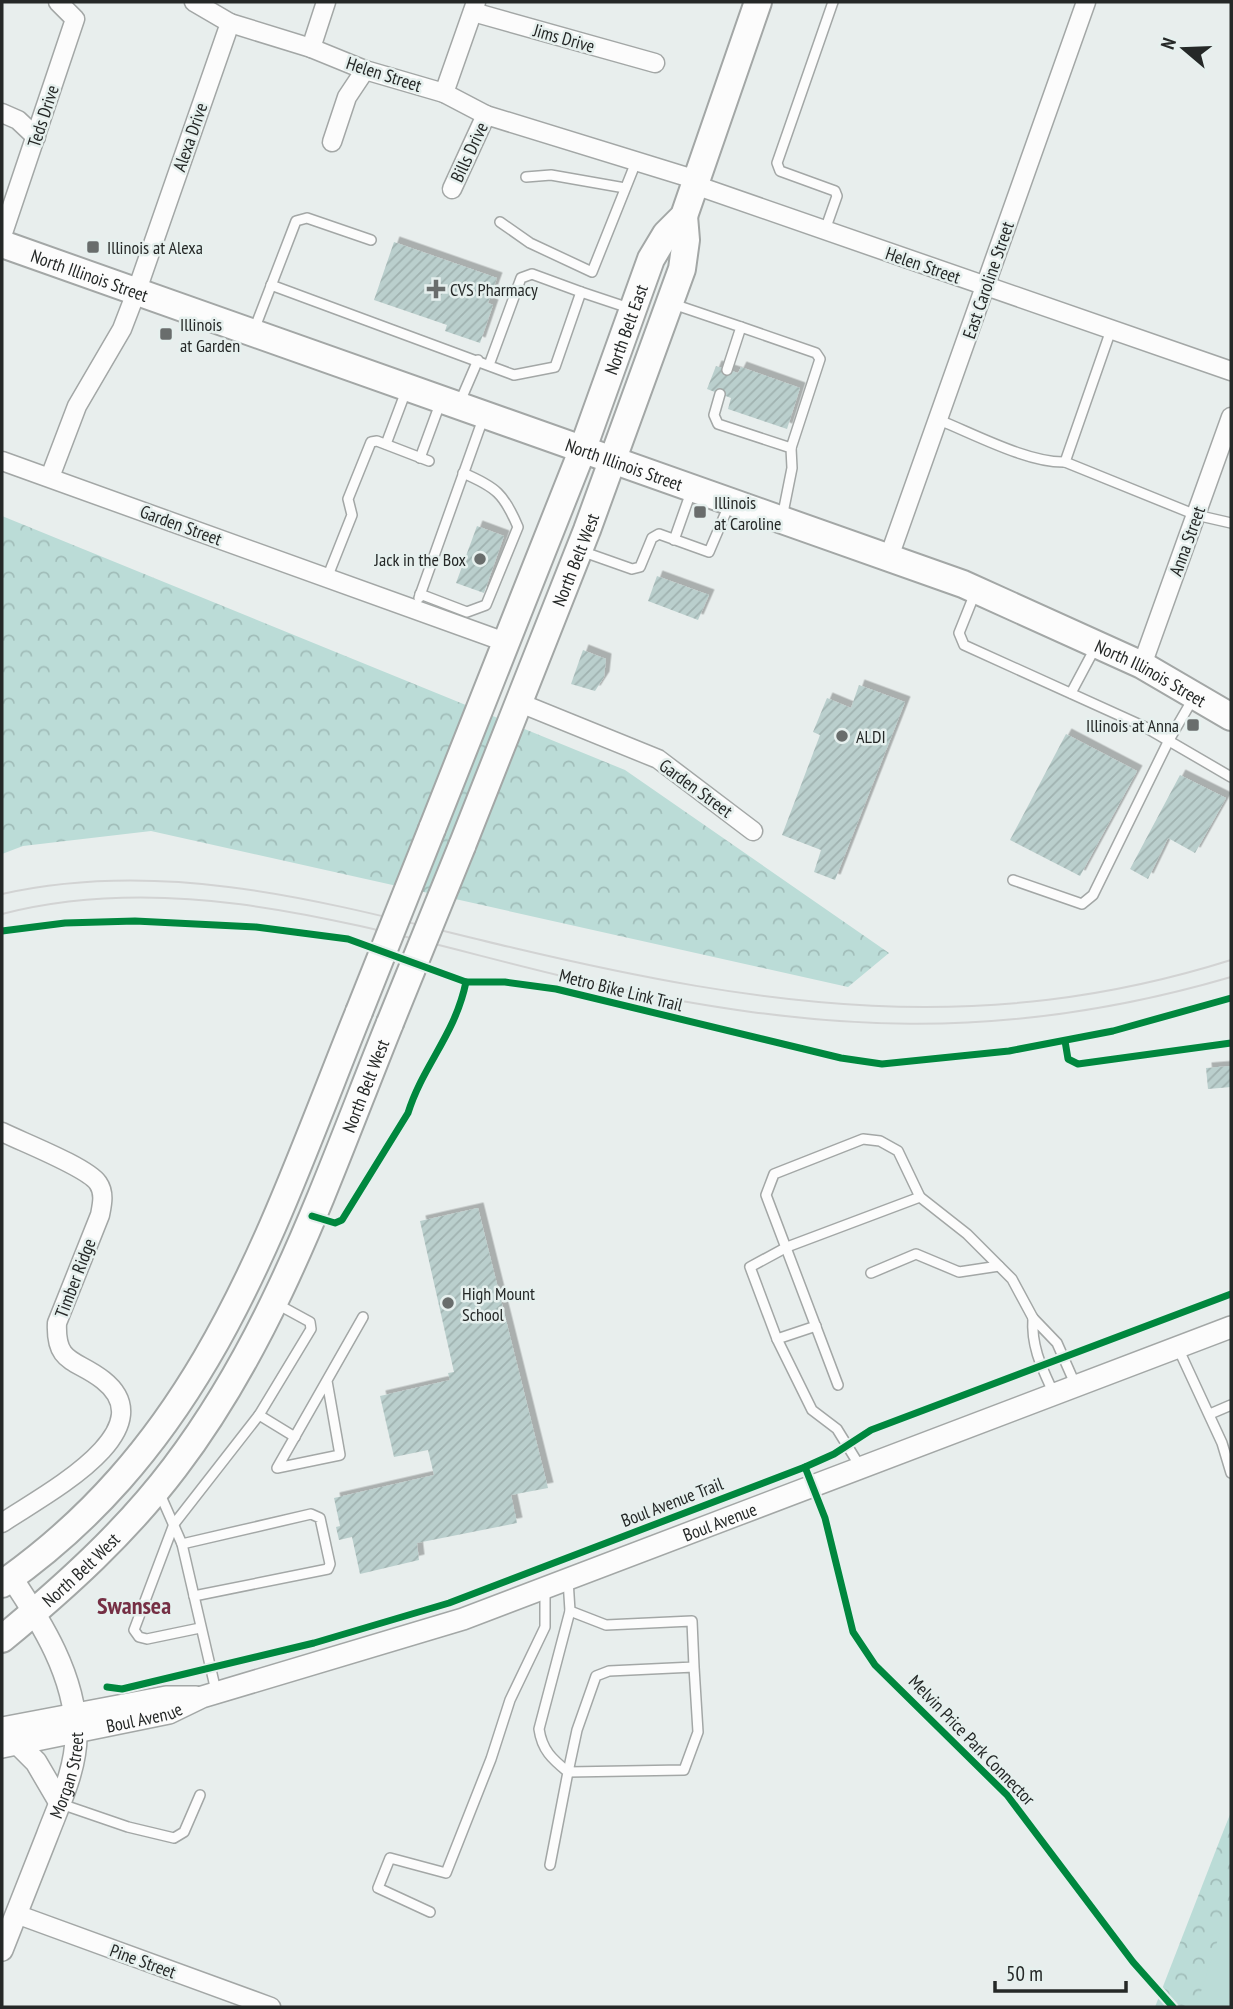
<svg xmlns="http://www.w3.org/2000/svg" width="1233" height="2009" viewBox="0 0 1233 2009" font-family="'PT Sans Narrow',sans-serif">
<defs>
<pattern id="forest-crowns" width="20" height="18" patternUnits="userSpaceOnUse" patternTransform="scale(1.75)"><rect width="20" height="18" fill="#bbdcd7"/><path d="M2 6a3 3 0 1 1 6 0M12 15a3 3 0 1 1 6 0" fill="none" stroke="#a1bdb9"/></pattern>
<pattern id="building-hatch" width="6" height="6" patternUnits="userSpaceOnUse" patternTransform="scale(1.75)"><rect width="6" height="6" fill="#bacfcd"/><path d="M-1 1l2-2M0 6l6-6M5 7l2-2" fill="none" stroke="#a0b2b0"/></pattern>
<filter id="shadow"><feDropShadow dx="5.5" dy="-5.5" stdDeviation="0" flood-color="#0004"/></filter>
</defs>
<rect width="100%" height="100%" fill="#e8eeed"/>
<g fill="url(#forest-crowns)">
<path d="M2,516L625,770L889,953L848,987L151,831L23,846L2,854Z"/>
<path d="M1231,1812V2007H1155L1223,1832Z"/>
</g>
<path fill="#bbdcd7" d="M1231,1899V2007H1196Z"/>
<g fill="url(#building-hatch)" filter="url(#shadow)">
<path d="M394,242L497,278L488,303L493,305L480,343L445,331L447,325L374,300Z"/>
<path d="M716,366L738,373L741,367L800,388L787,429L728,409L731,398L707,389Z"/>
<path d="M477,526L504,536L484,593L456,583Z"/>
<path d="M657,576L709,595L698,620L648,601Z"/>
<path d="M583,650L606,659L604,677L595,691L571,684Z"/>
<path d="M859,685L905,702L835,880L814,872L821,850L782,835L820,735L813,732L827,698L851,708Z"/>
<path d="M1066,734L1137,771L1080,876L1010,840Z"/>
<path d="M1180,775L1226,798L1195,853L1168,838L1148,879L1130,869Z"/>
<path d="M1231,1066V1087L1208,1089L1206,1068Z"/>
<path d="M478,1208L548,1488L511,1495L517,1523L417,1543L419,1560L360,1574L352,1537L339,1540L336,1527L340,1526L334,1498L434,1475L428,1450L394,1457L380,1396L450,1380L448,1373L454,1372L420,1221Z"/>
</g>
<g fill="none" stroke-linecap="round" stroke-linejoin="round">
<defs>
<g id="service">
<path d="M526,177L551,175L625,188"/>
<path d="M500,222L530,243L592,272L636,162"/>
<path d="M825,230L837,196L835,191L780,171L777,163L833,2"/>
<path d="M271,285L514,375L555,367L581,292L532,274L521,278L489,365"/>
<path d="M581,292L629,308"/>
<path d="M673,304L741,327L727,370"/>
<path d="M741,327L816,353L820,359L791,448"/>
<path d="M254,330L296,221L307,218L371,240"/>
<path d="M1111,330L1065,462L1196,515L1231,523"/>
<path d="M720,394L714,415L718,424L791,448L792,468L782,518"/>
<path d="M459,404L478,360"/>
<path d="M939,420C974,434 1028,463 1065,462"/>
<path d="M386,444L406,391"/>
<path d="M420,458L441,401"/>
<path d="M674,540L691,492"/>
<path d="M581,551L632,569L640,567L652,538L659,534L709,552L729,505"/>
<path d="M327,578L352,515L348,499L371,442L377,441L429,461"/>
<path d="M975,593L959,633L964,645L1145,727L1231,777"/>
<path d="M420,594L467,612L486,605L518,527C504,494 496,487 463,473"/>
<path d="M419,598L484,416"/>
<path d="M1071,693L1095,648"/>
<path d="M1013,880L1082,904L1093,895L1169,740L1194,697"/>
<path d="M871,1273L916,1254L959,1272L999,1266"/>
<path d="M777,1339L816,1326"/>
<path d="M1178,1348L1222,1443L1231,1473"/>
<path d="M327,1381L340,1455L277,1468L363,1317"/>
<path d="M838,1385L766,1195L774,1174L863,1139L880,1141L898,1151L920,1197L967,1234L1012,1279L1033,1318"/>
<path d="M1054,1394C1042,1368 1031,1347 1033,1318L1057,1343L1076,1386"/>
<path d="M1210,1414L1231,1405"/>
<path d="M259,1415L295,1437"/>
<path d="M861,1468L837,1429L812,1410L777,1339L750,1267L787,1247L920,1197"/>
<path d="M160,1494L182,1544L216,1691"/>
<path d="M182,1544L311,1514L320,1518L330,1564L328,1569L194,1596"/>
<path d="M570,1611L606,1625L692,1621L694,1667L609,1671L596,1676L577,1730L568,1772L684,1770L698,1732L694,1667"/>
<path d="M200,1628L147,1639L139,1637L134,1630L174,1524L259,1415L311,1329L310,1322L277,1304"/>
<path d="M61,1804L128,1827L174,1838L184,1832L200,1795"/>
<path d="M550,1865L568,1772C552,1759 542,1750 539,1729L570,1611L568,1580"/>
<path d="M430,1912L378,1888L390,1858L446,1873L491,1759L510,1700L545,1627V1589"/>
</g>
<g id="minor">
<path d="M473,12L655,63"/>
<path d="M230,23L311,48L365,70L444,93L486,115L697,180"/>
<path d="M311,48L326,2"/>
<path d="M444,93L476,2"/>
<path d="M2,113L18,120L36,137"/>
<path d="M332,142L347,97L365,70"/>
<path d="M695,185L1231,371"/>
<path d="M452,189L486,115"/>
<path d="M2,236L75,19L58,2"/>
<path d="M2,461L508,643"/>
<path d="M50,477L77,406L122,329L137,290L230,23L194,2"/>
<path d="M889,557L1086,2"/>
<path d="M1142,665L1231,417"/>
<path d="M520,703L658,759L753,831"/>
<path d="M2,1132C22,1142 87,1167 98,1183C105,1193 102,1205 100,1215L57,1323C55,1365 77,1359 103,1380C169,1432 36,1499 2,1523"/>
<path d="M16,1914L271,2007"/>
</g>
<g id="tertiary">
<path d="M2,1728L166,1697H196"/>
<path d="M18,1744L36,1762L60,1803"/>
<path id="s1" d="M2,1747L169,1713L202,1697L463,1619L1231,1327"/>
<path id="s2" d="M2,1950C17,1912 32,1874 47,1836C59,1804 77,1768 76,1733C75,1676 42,1623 11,1577"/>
</g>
<g id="primary">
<path id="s3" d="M2,244L963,584L1142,665L1231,717"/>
<path id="s4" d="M432,829L582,451L651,259L666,234L684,216L758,2"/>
<path id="s5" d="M462,846L587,530L682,269L686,240L684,216"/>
<path d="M2,1584C207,1440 270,1233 359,1012"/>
<path id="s6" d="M2,1639C65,1587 126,1532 175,1467C276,1334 328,1176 390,1023"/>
</g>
</defs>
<use href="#service" stroke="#a3a7a6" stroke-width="12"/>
<use href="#minor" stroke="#a3a7a6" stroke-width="21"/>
<use href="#tertiary" stroke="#a3a7a6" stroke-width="24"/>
<use href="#primary" stroke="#a3a7a6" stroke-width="30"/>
<use href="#service" stroke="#fcfcfc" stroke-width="9"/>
<use href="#minor" stroke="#fcfcfc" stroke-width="18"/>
<use href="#tertiary" stroke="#fcfcfc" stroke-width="21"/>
<use href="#primary" stroke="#fcfcfc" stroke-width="26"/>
<g stroke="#d2d3d3" stroke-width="2">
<path d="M2,894C176,855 345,908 514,948C764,1007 980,1039 1231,960"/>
<path d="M2,914C197,864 398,939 587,982C818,1033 1002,1044 1231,977"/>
</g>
<defs>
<g id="primary-bridge">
<path d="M359,1012L432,829"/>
<path d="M390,1023L462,846"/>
</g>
</defs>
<use href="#primary-bridge" stroke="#a3a7a6" stroke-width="30" stroke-linecap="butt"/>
<use href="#primary-bridge" stroke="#fcfcfc" stroke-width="26"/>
<defs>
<g id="cycleway">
<path d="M2,931L65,923L135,921L256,927L348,939L466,982H505L556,989L841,1058L882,1064L1009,1051L1113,1031L1231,998"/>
<path d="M1065,1041L1068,1059L1078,1064L1231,1043"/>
<path d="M312,1216L335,1223L342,1220L408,1113C423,1065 455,1035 466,982"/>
<path d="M805,1467L825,1518L853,1632L875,1665L1007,1795L1133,1962L1173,2007"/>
<path d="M107,1687L122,1689L314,1643L449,1603L805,1467L834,1454L871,1430L1231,1294"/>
</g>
</defs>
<use href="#cycleway" stroke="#e6f0ee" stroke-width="11"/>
<use href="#cycleway" stroke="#00873e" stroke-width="7"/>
</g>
<g fill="#696d6c" stroke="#e6f0ee" stroke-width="2.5">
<rect x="86" y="240" width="14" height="14" rx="3.5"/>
<path d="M432.5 278.5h7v7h7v7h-7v7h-7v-7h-7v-7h7z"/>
<rect x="159" y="327" width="14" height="14" rx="3.5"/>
<rect x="693" y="505" width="14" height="14" rx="3.5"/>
<circle cx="480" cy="559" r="7"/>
<rect x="1186" y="718" width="14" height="14" rx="3.5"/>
<circle cx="842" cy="736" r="7"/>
<circle cx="448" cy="1303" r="7"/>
</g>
<g text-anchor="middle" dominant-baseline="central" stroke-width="5" stroke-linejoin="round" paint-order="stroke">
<g font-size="18" fill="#252827" stroke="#e6f0ee">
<text transform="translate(564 38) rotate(16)">Jims Drive</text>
<text transform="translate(384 74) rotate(18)">Helen Street</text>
<text transform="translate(43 116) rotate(-72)">Teds Drive</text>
<text transform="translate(190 137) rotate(-71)">Alexa Drive</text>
<text transform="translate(469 152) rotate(-65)">Bills Drive</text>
<text transform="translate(923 265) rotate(19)">Helen Street</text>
<text stroke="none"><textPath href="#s3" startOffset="93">North Illinois Street</textPath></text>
<text transform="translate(988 280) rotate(-71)">East Caroline Street</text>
<text stroke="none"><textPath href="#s4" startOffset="536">North Belt East</textPath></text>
<text stroke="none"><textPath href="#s3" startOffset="660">North Illinois Street</textPath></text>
<text transform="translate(181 525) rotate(20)">Garden Street</text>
<text transform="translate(1187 541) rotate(-70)">Anna Street</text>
<text stroke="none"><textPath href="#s5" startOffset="308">North Belt West</textPath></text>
<text stroke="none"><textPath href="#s3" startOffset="1227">North Illinois Street</textPath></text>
<text transform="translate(696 788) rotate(36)">Garden Street</text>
<text transform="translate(621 990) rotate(14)">Metro Bike Link Trail</text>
<text stroke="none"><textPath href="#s6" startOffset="672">North Belt West</textPath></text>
<text transform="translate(75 1278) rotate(-69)">Timber Ridge</text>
<text transform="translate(672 1502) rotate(-21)">Boul Avenue Trail</text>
<text stroke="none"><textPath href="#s1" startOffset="754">Boul Avenue</textPath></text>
<text stroke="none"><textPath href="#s6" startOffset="105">North Belt West</textPath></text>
<text stroke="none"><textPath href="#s1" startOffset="145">Boul Avenue</textPath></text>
<text transform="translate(972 1740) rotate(46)">Melvin Price Park Connector</text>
<text stroke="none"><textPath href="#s2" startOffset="187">Morgan Street</textPath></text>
<text transform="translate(143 1961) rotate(20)">Pine Street</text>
</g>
<g font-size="18" fill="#252827" stroke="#e6f0ee" text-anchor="start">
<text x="107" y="247">Illinois at Alexa</text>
<text x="450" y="289">CVS Pharmacy</text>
<text x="180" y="324">Illinois<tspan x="180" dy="21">at Garden</tspan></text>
<text x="714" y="502">Illinois<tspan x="714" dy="21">at Caroline</tspan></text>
<text x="466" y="559" text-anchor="end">Jack in the Box</text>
<text x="1179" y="725" text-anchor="end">Illinois at Anna</text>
<text x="856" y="736">ALDI</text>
<text x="462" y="1293">High Mount<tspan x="462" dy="21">School</tspan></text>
</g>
<g font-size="24" font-weight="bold" fill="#752f44" stroke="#e6f0ee">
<text x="134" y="1605">Swansea</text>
</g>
</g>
<rect width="1233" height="2009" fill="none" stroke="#252827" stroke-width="7"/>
<g transform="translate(1184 49) rotate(289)" stroke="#e6f0ee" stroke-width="5" paint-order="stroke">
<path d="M0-5L12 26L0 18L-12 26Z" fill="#252827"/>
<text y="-10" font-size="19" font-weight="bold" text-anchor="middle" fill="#252827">N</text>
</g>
<path d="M995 1981v10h131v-10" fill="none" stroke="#252827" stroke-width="3.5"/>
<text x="1006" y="1981" font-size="21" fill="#252827" stroke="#e6f0ee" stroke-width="5" paint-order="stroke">50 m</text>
</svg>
